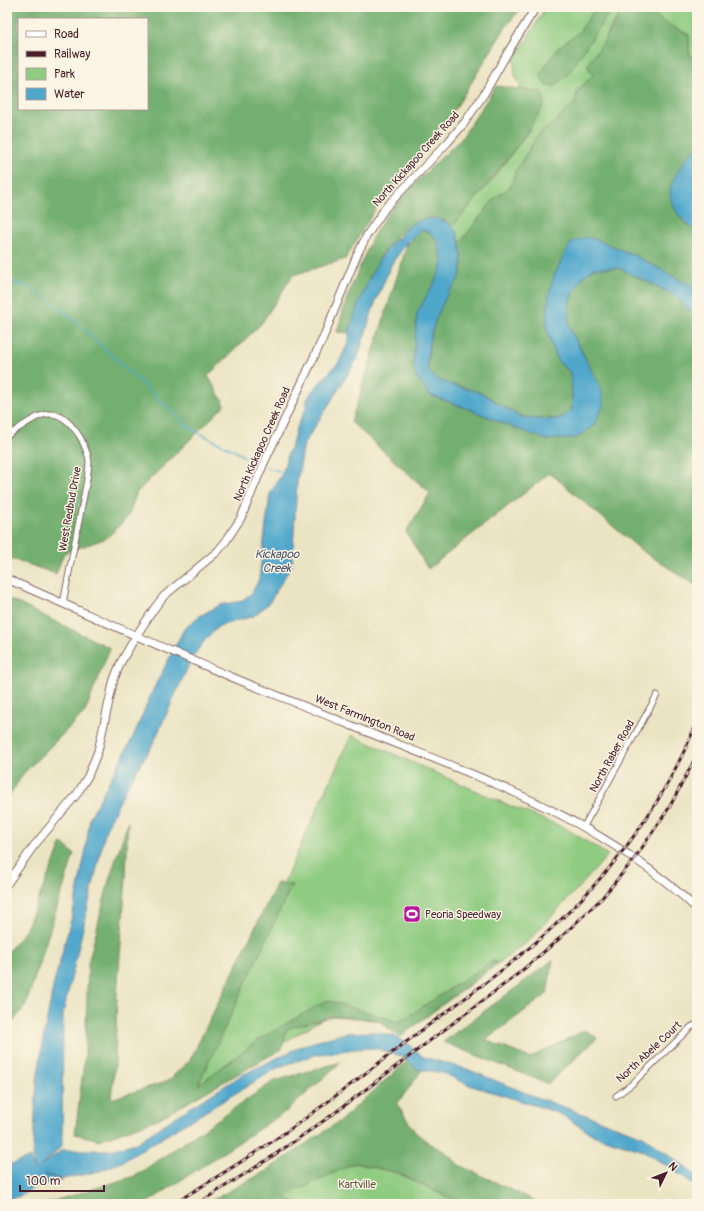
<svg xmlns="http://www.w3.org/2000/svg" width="704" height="1211" viewBox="0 0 704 1211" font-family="Pangolin,sans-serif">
<rect width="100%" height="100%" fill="#fcf5e5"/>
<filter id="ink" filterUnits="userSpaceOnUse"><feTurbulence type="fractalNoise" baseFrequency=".025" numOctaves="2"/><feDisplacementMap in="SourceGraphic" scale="8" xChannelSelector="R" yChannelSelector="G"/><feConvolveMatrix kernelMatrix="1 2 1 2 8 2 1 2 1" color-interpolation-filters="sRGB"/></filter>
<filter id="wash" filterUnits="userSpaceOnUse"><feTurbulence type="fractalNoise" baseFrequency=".012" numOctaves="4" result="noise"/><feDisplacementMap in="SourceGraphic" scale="16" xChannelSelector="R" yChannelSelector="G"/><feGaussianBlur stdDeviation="0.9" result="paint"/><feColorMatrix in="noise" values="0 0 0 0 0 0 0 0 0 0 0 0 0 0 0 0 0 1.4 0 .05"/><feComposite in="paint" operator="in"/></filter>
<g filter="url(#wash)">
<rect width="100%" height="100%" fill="#ebe4c3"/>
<g fill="#8fcb81" stroke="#6c7556">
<path d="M546,7H631L622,11L610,29L603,43L593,76L578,89L575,102L553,124L539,133L515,172L510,187L494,199L459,244L457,232L452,227L489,184L528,132L542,92L521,89L515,75L514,60Z"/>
<path d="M648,7H697V65L689,52V35L660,20Z"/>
<path d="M351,735L508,805L567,829L608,855L582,884L526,943L411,1028L333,1012L182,1106Z"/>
<path d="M354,1163L398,1173L462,1204H298L284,1196Z"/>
</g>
<g fill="#73af6f" stroke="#5e674d" fill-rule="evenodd">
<path d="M7,7H522L505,28L457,106L375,210L345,259L293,275L261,324L208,376L225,405L137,492L128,517L107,538L64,553L56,574L7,557ZM19,19H147V109H19Z"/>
<path d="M596,7H611L612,9L568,74L555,86H546L540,76L546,65L560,46L579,32Z"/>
<path d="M631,7H648L660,20L689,35V52L697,65V146L690,153L674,207L683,221L697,232V287L686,283L653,265L598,240L549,295L546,328L558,362L570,372L572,392V409L567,414L560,418L542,419L523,417L481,394L459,386L445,383L432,376L428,370L429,342L435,321L447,294L461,274L462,257L459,244L494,199L510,187L515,172L539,133L553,124L575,102L578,90L593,76L587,65L603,43L622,11Z"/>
<path d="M496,86L542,92L545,104C518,148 486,187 452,227C449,225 445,221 442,220C437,217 432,218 427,219C385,225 360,297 349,333L337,332L347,297L372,238L386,216L414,184L461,139Z"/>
<path d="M422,230L429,232L436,238L443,262L438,276L417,313L416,333L429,395L469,409L505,424L547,440L576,438L586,359L570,329L568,314L571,296L583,277L594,268H619L672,294L697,317V586L641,550L550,473L428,569L406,532L430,493L351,422L407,245Z"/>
<path d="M7,598L110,648L85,712L24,773L7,799Z"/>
<path d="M128,822L126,878L117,995L115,1064L111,1099L168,1081L190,1060L277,883L292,885L198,1085L258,1040L327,1000L399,1022L494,960L496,963L400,1037L378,1020L333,1016L287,1029L282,1049L158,1119L99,1140L75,1134L85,1054L88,964L109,880Z"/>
<path d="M62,843L74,854L26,1005L7,1030V953L25,931Z"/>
<path d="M553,960L547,994L486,1040L530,1058L585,1030L597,1038L548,1084L443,1042Z"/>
<path d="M407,1061L417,1069L422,1070L397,1104L415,1132L430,1144L447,1153L459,1165L541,1204H462L398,1173L355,1163L285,1196L298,1204H205L266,1171L340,1121Z"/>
<path d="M341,1062L288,1110L145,1204H44L135,1176L274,1081Z"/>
</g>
<g fill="#4fa7cc" stroke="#4c637c">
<path d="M697,146V232C683,221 671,210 670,191C670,180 689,154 697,146Z"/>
<path d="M433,218C441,219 454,224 457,233C461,243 463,262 461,272C460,280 451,288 447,295C436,317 425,343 428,368C430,383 468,388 481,393C494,399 510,413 523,417C532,419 551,421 560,418C565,417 568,413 572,409V392L570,372L558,362L546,328L549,295L554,276L564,255L572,242L586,237L598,240L634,255L686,283L697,287V317L672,294L619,268H594L583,277L571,296L568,314L570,329L601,389L604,405L593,426L576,438L547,440L505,424L469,409L429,395L416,376L413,365L417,313L438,276L443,262L436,238L429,232L422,230L408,242H405L407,243L392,263L374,306L357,360L304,444L297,483L292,565L269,603L254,616L219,626L205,640L192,658L152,746L126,788L106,829L63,1014L62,1146L40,1167L62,1150H110L136,1143L183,1112L242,1075L304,1045L345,1033L375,1032L394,1036L410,1045L423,1057L467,1069L531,1095L643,1136L697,1175V1186L644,1151L595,1136L560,1114L540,1107L469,1085L443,1073L417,1069L401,1056L374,1048L355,1049L315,1055L279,1067L122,1162L100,1171L63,1179L43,1174L62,1180L36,1186L20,1196L13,1198L9,1204H7V1164H13L30,1157L34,1170L33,1146L37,1080L44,1035L54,983L74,908L85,854L90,817L133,737L152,692L184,629L198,617L220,605L241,601L252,593L259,579L270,494L283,472L287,455L292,444L296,429L306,408V402L312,391L339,362L349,341V333L356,310L369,279L380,258L397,237L400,241L399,236C410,223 416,220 433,218Z"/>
</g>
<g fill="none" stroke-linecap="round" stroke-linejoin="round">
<g stroke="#4fa7cc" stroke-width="1.5">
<path d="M7,280L31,288L52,302L76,322L191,429L235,451L256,464L261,466"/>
<path d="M265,467L283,472"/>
</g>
</g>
</g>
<g filter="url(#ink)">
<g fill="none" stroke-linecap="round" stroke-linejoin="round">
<defs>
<g id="street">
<path d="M7,436C35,418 54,398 78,434C82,439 89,456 89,462C88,480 83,499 80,516C74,545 69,574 63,603"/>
<path d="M584,826L657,695"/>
<path d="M616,1096L632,1084L691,1027L697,1024"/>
</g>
<g id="secondary">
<path d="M7,579C83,612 158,646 234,678C270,693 308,707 345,723C469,774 598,815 697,909"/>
<path d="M7,884L33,847L77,794L88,776L98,751L114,679L121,662L136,636L156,606L164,596L218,551L226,541L241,518L264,463L323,338L357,255L367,235L386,207L448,142L465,122L484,94L508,52L536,7"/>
</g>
</defs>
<use href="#street" stroke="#826460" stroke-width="7"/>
<use href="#secondary" stroke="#826460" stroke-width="9"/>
<use href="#street" stroke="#fff" stroke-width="5"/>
<use href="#secondary" stroke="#fff" stroke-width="7"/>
<defs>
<g id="rail">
<path d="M173,1204C212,1180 252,1156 289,1130C332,1100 373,1067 414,1036C461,1001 509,967 552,928C614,871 665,801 697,722"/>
<path d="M197,1204L270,1158L332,1115L519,973L560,938L601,899L635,858L669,808L697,755"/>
</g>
</defs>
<use href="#rail" stroke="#4a1f2b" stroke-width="3"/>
<use href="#rail" stroke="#fcf5e5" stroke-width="1.5" stroke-dasharray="4.5" stroke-linecap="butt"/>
</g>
</g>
<defs>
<symbol id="stadium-square" viewBox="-11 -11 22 22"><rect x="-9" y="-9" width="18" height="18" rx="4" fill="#b5179e" stroke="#fcf5e5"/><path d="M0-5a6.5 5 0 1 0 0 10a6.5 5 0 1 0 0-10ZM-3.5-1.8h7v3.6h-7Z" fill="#fff"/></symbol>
</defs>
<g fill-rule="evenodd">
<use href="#stadium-square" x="402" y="904" width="20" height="20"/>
</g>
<g text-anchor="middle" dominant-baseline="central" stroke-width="3" stroke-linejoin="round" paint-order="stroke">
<g font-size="11" fill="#4a1f2b" stroke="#fcf5e5">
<text transform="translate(416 159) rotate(-48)">North Kickapoo Creek Road</text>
<text transform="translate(262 444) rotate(-66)">North Kickapoo Creek Road</text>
<text transform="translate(70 509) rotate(-80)">West Redbud Drive</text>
<text transform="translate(365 718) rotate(22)">West Farmington Road</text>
<text transform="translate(612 756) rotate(-61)">North Raber Road</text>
<text transform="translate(649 1052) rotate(-43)">North Abele Court</text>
</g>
<g font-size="11" fill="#4a1f2b" stroke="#fcf5e5" text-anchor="start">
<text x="425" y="914">Peoria Speedway</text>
</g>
<g font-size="11" fill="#5f5345" stroke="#fcf5e5">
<text x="357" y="1184">Kartville</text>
</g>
<g font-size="12" font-style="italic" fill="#4c556b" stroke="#fcf5e5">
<text x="277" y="554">Kickapoo<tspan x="277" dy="14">Creek</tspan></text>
</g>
</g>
<rect width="704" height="1211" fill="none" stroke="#fcf5e5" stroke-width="24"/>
<rect x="18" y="18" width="130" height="92" fill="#fcf5e5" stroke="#b59f9b"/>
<rect x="26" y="31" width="20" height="6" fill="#ffffff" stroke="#b59f9b"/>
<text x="54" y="38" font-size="12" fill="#4a1f2b">Road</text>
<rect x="26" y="51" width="20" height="6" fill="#4a1f2b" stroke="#b59f9b"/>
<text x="54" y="58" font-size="12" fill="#4a1f2b">Railway</text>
<rect x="26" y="68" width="20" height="12" fill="#8fcb81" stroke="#b59f9b"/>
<text x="54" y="78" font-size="12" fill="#4a1f2b">Park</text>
<rect x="26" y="88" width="20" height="12" fill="#4fa7cc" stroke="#b59f9b"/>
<text x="54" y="98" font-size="12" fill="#4a1f2b">Water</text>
<g transform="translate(666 1173) rotate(47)" stroke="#fcf5e5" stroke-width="3" paint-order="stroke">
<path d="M0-3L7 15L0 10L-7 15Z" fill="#4a1f2b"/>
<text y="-6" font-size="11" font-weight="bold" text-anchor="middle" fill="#4a1f2b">N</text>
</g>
<path d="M20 1185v6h84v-6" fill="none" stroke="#4a1f2b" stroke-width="2"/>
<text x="26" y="1185" font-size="12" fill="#4a1f2b" stroke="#fcf5e5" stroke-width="3" paint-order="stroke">100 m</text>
</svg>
